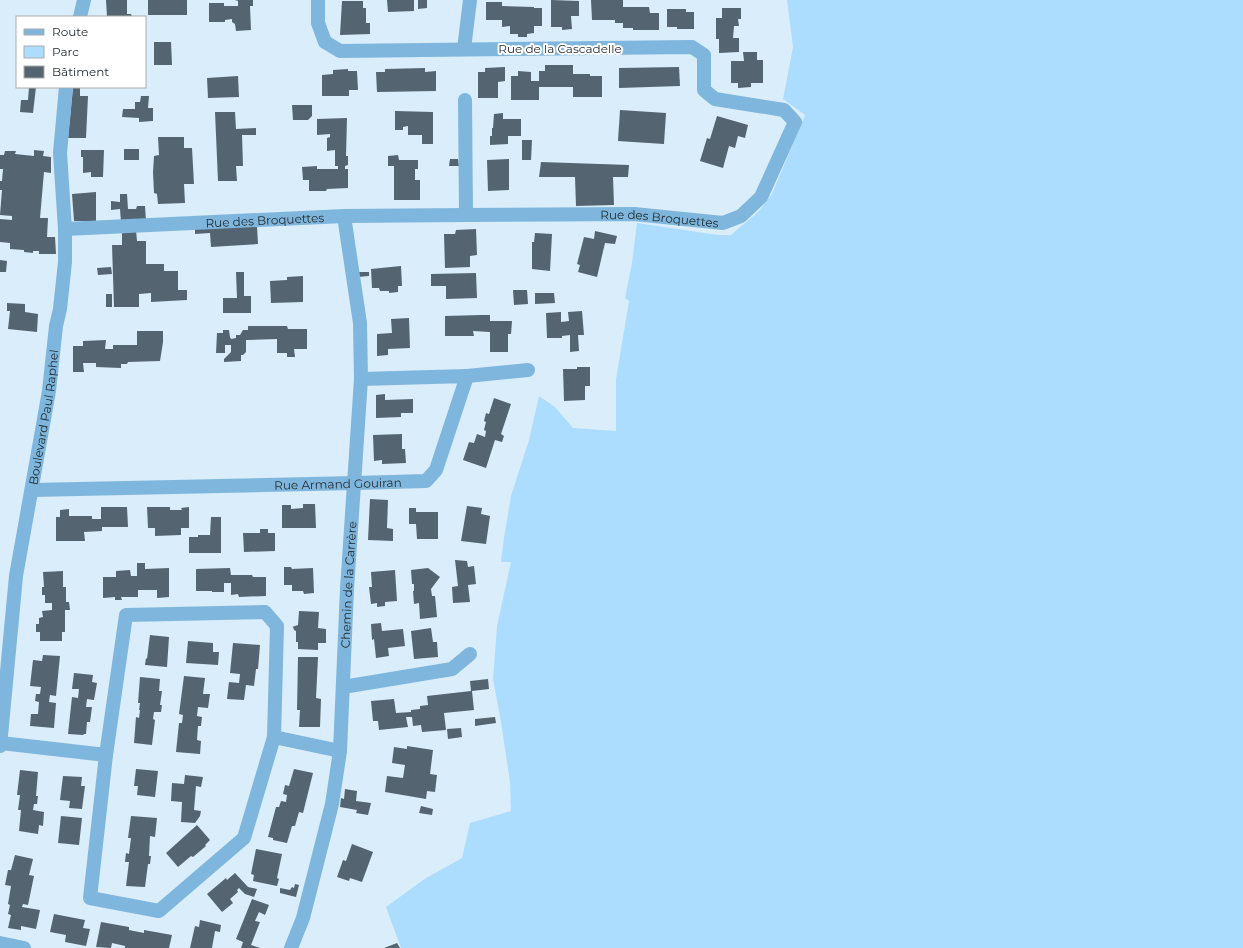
<svg xmlns="http://www.w3.org/2000/svg" width="1243" height="948" viewBox="0 0 1243 948" font-family="Montserrat,sans-serif">
<rect width="100%" height="100%" fill="#daedfa"/>
<path fill="#adddfe" d="M787,0H1243V948H401L386,907L426,878L462,858L470,823L511,811L510,782L501,722L493,679L497,626L511,562H501L504,538L511,496L529,440L539,396L555,407L573,428L616,431V379L629,301L625,298L632,263L637,223L718,235H731L758,212L772,194L805,115L783,99L793,47Z"/>
<g fill="#546470">
<path d="M106,0H127V14H131L132,17H107Z"/>
<rect x="148" y="0" width="39" height="15"/>
<path d="M235,0H253V6H250L251,30L236,31L235,24L232,22V19L225,20V22H209V3H224V6H238V1Z"/>
<path d="M387,0H414V11L388,12Z"/>
<path d="M418,0H427V8L418,9Z"/>
<path d="M551,0L579,1V16H571L572,29L562,30V27H551Z"/>
<path d="M591,0H623V7H649L650,13H659V30H633V28H623V23H615V20H592Z"/>
<path d="M342,1H363V8H366V23H370V34L340,35Z"/>
<path d="M486,2H502V6L534,7V8H542V26H534V33L527,34V37H518V34H510V26L502,27V20H486Z"/>
<path d="M722,8H741V19H738L739,26H734L733,38H739V52L719,53V39H716V18H722Z"/>
<path d="M667,9H686V12H694V29H677V27H667Z"/>
<path d="M154,42H171L172,65H154Z"/>
<path d="M743,52H757V60H763V83H751V87L738,88V83H731V61H744Z"/>
<path d="M545,65H573V74H590V76H602V97H573V87H539V100H511V76H518V71L531,72V81H539V71H545Z"/>
<path d="M505,67V81L498,82V98H478V72H485V68Z"/>
<path d="M679,67L680,86L619,88V68Z"/>
<path d="M425,68V72L436,71V91L377,92L376,72H385V69Z"/>
<path d="M348,69V71H357L358,90H349V96H322V75L333,74V70Z"/>
<path d="M238,76L239,97L208,98L207,78Z"/>
<path d="M29,87H36L33,113L20,112L21,100H28Z"/>
<path d="M73,87H80V96H88L86,138H68Z"/>
<path d="M141,96H149L148,108H153V121L139,122V118L122,117L123,109H135V102H140Z"/>
<path d="M292,105H312V116L308,120H293Z"/>
<path d="M620,110L666,113L664,144L618,141Z"/>
<path d="M395,111L433,112V144H422V135H408V126L403,127V130H395Z"/>
<path d="M215,112H235L236,129L256,128V135H242L243,166H236L237,181H218Z"/>
<path d="M503,113V119H521V136H508V144L490,145V136H492V128H493L494,114Z"/>
<path d="M717,116L748,125L745,138L738,136L735,148L729,146L723,168L700,161L707,138L710,139Z"/>
<path d="M347,118L346,156H348V165L345,166V169H348V188L327,189L326,191H309V180H303L302,167L317,166V169H338V166H335V150L327,151V138L330,137V134L317,135V119Z"/>
<path d="M158,137H184V148H192L194,184H184L185,203L158,204L157,194L154,193L153,172L154,156L159,155Z"/>
<path d="M522,140H532L531,160H522Z"/>
<rect x="124" y="149" width="15" height="11"/>
<path d="M34,150L44,151L43,156L51,157V173L44,172L40,218H48L47,237H55L56,254H39V251H33V253L24,252V250L10,249V243L0,242V219L12,220V216L0,215L2,190H0V181H2L3,169H0V155H4L5,151H16L15,154L34,156Z"/>
<path d="M81,150H104L103,177H91V172L83,173V157H81Z"/>
<path d="M398,155L399,160H418V169H415V180H420V200H394V166H388V156Z"/>
<path d="M450,159H458L459,166H449Z"/>
<path d="M509,159V190L488,191L487,160Z"/>
<path d="M541,162L629,165L628,177H613L614,205L576,206L575,177H539Z"/>
<path d="M96,192V221H74L72,194Z"/>
<path d="M120,194H127L128,209H136L137,206H145L146,221L121,222L120,209L111,210V201L120,202Z"/>
<path d="M257,226L258,244L211,247L210,233L195,234V227Z"/>
<path d="M476,229L477,255L470,256V267L445,268L444,234H455L456,230Z"/>
<path d="M136,230L137,241H146V264H164V271H178V290H187V300L151,302V293L139,294V307H114L112,245H122V231Z"/>
<path d="M595,231L617,236L615,244L605,243L597,277L578,272L580,265L577,264L584,237L594,239Z"/>
<path d="M535,233L552,234L550,271L532,269V242H534Z"/>
<path d="M0,260L7,261L6,272H0Z"/>
<path d="M401,266L402,286H398V292L389,293V291H380L379,288H372L371,269Z"/>
<path d="M111,267L112,274L98,275L97,268Z"/>
<path d="M236,272H244V296H251V313H223V298H237Z"/>
<path d="M358,272H369V276L358,277Z"/>
<path d="M476,273L477,298L446,299V286H431V274Z"/>
<path d="M303,276V302L271,303L270,281L287,280V277Z"/>
<path d="M513,290H527L528,304L514,305Z"/>
<path d="M535,293H554L555,303L535,304Z"/>
<rect x="106" y="294" width="6" height="13"/>
<path d="M7,303L25,304V312L38,314L37,332L8,329L10,311H7Z"/>
<path d="M582,311L584,335H578L579,351L570,352V335L562,336V338H547L546,313L561,312V322L569,321L568,312Z"/>
<path d="M481,315H490V321H512L511,334H508V352H490V332L473,331L474,336H445V316Z"/>
<path d="M409,318L410,348L388,349V355L377,356V334L392,333L391,319Z"/>
<path d="M248,326H287L288,329H307V349H294L295,357H287V353H277V339L246,340V352L243,355H241V361L224,362V359L231,352V345H225V353H216L217,333H223V330H229L230,337L231,339L236,338V335H240L243,330H248Z"/>
<path d="M137,331H163V342L160,361L128,362L127,364H121V368L96,367V363H83L84,372H73V346H83V341L106,340L105,349H113V345H137Z"/>
<path d="M577,367H590V386H585V400L564,401L563,369H577Z"/>
<path d="M385,394V400L413,399V413H401V417L376,418V395Z"/>
<path d="M494,398L511,404L501,434L504,436L502,442L495,440L486,468L463,460L469,442L474,443L477,434L485,437L486,431L484,430L486,422L484,421L486,413L489,414Z"/>
<path d="M402,434V449H405L406,463L382,464V460L374,461L373,435Z"/>
<path d="M370,499L388,500L387,528L393,529V541L368,540Z"/>
<path d="M303,504H315L316,528H282V505H291V509L303,508Z"/>
<path d="M467,506L482,508L481,514L490,516L486,544L461,541Z"/>
<path d="M101,507H127L128,527H102V531L84,532L85,541H56V517H60V510L69,509V516H92V519H101Z"/>
<path d="M147,507H170V510H182L181,508L189,507V528H181V535L155,536V528H148Z"/>
<path d="M409,508H416V512H438V539H417L416,524H409Z"/>
<path d="M211,517H221V553H189V537H198V535H210Z"/>
<path d="M260,529H268V533H275V551L244,552L243,533H260Z"/>
<path d="M455,560L467,561L468,567L474,566L476,584L468,585L470,602L453,603L452,587L458,586Z"/>
<path d="M137,563H145V569L169,568V597L157,598V590H138V597H121L122,600H115V597L103,598V577H116V571L130,570L131,576H137Z"/>
<path d="M284,567H291L292,569L313,568L314,593L304,594L303,591H292V585H284Z"/>
<path d="M230,568L231,575H252L253,577H266V596L239,597L238,594L231,595V583H224V592H212V591H196V569Z"/>
<path d="M428,568L440,577L431,589L432,596H435L437,617L420,619L419,603L414,604L413,591H414V584H412L411,570Z"/>
<path d="M395,570L397,601L385,602V606L377,607V603L371,604L369,587H372L371,572Z"/>
<path d="M63,571V587H66V602H69L70,610H65V632H62V641H40V632H36V624H39V618L43,617L42,611L52,610V603H45V595H42V587H44L43,572Z"/>
<path d="M299,611L319,612L318,628L326,629V643H318V650L298,649V642H296V631L294,630L293,627H292L298,625Z"/>
<path d="M381,623L382,631L403,629L405,646L388,648L389,656L376,658L374,639L372,640L371,624Z"/>
<path d="M431,628L433,642H437L438,657L414,659L411,631Z"/>
<path d="M150,635L169,637L167,667L145,665L146,658L147,659Z"/>
<path d="M188,641L213,643V652H219L218,665L186,663Z"/>
<path d="M233,643L260,645L258,669H256L254,686L246,685L244,700L227,699L229,682L239,683L240,674L230,673Z"/>
<path d="M43,655L60,656L56,696L50,695L49,702L56,703L54,728L30,726L31,714H38L39,702L35,701L36,694H40L41,687L30,686L33,660L42,661Z"/>
<path d="M298,657H318L316,698L321,699L320,727H299L300,710H297Z"/>
<path d="M74,673L93,675L92,682L97,683L94,700L87,699L86,707H92L90,722H87L86,734H84L83,735L68,734L72,697L78,698L79,689H72Z"/>
<path d="M184,676L205,678L203,694H210L208,708L198,707L197,716L202,717L201,726H198L197,740L201,741L200,754L176,752L179,723H182L183,715L179,714Z"/>
<path d="M140,677L160,679L159,691H162L160,705H162L161,712H154L153,719L155,720L152,745L134,743L136,717L139,718L140,710H139L140,703H138Z"/>
<path d="M488,679L489,689L472,691L474,710L444,713L446,730L422,732L421,725L413,726L412,717H406L408,727L379,730L378,721H373L371,701L394,699L396,713L411,712V710L420,709V706L428,705L427,696L471,691L470,681Z"/>
<path d="M495,717L496,723L475,726V719Z"/>
<path d="M461,728L462,737L448,739L447,729Z"/>
<path d="M407,746L433,750L430,774L437,775L435,792L427,791L426,799L385,792L387,776L403,778L405,765L392,763L394,747L407,749Z"/>
<path d="M136,769L158,771L155,797L137,795L138,786H134Z"/>
<path d="M294,769L313,773L303,813L299,812L295,826H292L287,843L273,840V838L268,837L276,807H279L281,801L286,802L287,795L283,794L285,785L289,786Z"/>
<path d="M20,770L38,772L36,796H38L37,804H34L33,810L44,812L43,826L39,825L38,834L19,831L21,810H18L20,795H17Z"/>
<path d="M185,775L203,777L201,787L196,786L194,810L201,811L200,816L195,823L181,822L182,802L171,801L172,783L184,784Z"/>
<path d="M63,776L82,777L81,786H85L82,809L69,808L70,801L60,800Z"/>
<path d="M345,789L357,791L356,801L371,803L368,815L356,813L357,810L340,807L341,798L344,799Z"/>
<path d="M421,806L433,809L432,815L419,813Z"/>
<path d="M61,816L82,818L79,845L58,843Z"/>
<path d="M131,816L157,818L155,837L150,836L149,856H151L150,864H148L145,887L126,886L129,862H125L126,853L129,854L131,838H128Z"/>
<path d="M197,825L210,840L205,845L206,846L193,857L191,856L178,867L166,853Z"/>
<path d="M352,844L373,852L362,882L350,878L349,881L337,877L343,860L346,861Z"/>
<path d="M256,849L282,854L277,878L279,879L277,886L253,881L254,875L251,874Z"/>
<path d="M15,855L33,859L29,875L34,876L28,905L23,904L22,907L40,910L36,929L21,926V930L8,928L11,915L8,914L10,905L8,904L11,886L5,885L8,870H11Z"/>
<path d="M235,873L248,887L257,889L254,897L245,894L239,888L237,890L238,892L230,899L233,903L222,912L207,894L226,878L227,880Z"/>
<path d="M295,884L299,885L296,897L280,893V888L290,890L292,887L294,888Z"/>
<path d="M252,899L269,905L265,915L259,912L255,921L260,922L251,945L260,948H241L243,942L236,939Z"/>
<path d="M54,914L85,920L83,928L90,929L86,946L65,942L66,935L50,932Z"/>
<path d="M200,920L221,925L220,932L215,931L212,948H190L195,926L199,927Z"/>
<path d="M101,922L129,927V930L144,933V930L172,935L169,948H125V946L112,943L111,948L96,947Z"/>
<path d="M397,943L400,948H384Z"/>
</g>
<g fill="none" stroke-linecap="round" stroke-linejoin="round">
<g stroke="#7eb6dd" stroke-width="14">
<path d="M80,17L84,0"/>
<path d="M464,49L470,0"/>
<path d="M465,100L466,215"/>
<path id="s1" d="M65,229L344,216L466,215L634,214L723,223L741,216L761,197L795,122L784,110L715,99L704,90V55L692,47L340,51L325,42L318,23V0"/>
<path d="M467,376L528,370"/>
<path id="s2" d="M32,490L355,483L426,481L436,470L467,376L361,379"/>
<path d="M343,687L452,669L470,654"/>
<path d="M1,743L106,755L90,898L159,911L244,838L274,737L340,751"/>
<path id="s3" d="M0,746L16,576L49,391L56,326L60,309L65,262V229L60,153L66,87"/>
<path d="M106,755L126,615L265,612L277,626L274,737"/>
<path d="M0,943L24,948"/>
<path id="s4" d="M291,948L303,918L332,804L340,751L347,589L361,379L360,323L344,216"/>
</g>
</g>
<g text-anchor="middle" dominant-baseline="central" stroke-width="4" stroke-linejoin="round" paint-order="stroke">
<g font-size="12" fill="#252d32" stroke="#fff">
<text x="560" y="48">Rue de la Cascadelle</text>
<text stroke="none"><textPath href="#s1" startOffset="595">Rue des Broquettes</textPath></text>
<text stroke="none"><textPath href="#s1" startOffset="200">Rue des Broquettes</textPath></text>
<text stroke="none"><textPath href="#s3" startOffset="332">Boulevard Paul Raphel</textPath></text>
<text stroke="none"><textPath href="#s2" startOffset="306">Rue Armand Gouiran</textPath></text>
<text stroke="none"><textPath href="#s4" startOffset="370">Chemin de la Carrère</textPath></text>
</g>
</g>
<rect x="16" y="16" width="130" height="72" fill="#ffffff" stroke="#a8abad"/>
<rect x="24" y="29" width="20" height="6" fill="#7eb6dd" stroke="#a8abad"/>
<text x="52" y="36" font-size="12" fill="#252d32">Route</text>
<rect x="24" y="46" width="20" height="12" fill="#adddfe" stroke="#a8abad"/>
<text x="52" y="56" font-size="12" fill="#252d32">Parc</text>
<rect x="24" y="66" width="20" height="12" fill="#546470" stroke="#a8abad"/>
<text x="52" y="76" font-size="12" fill="#252d32">Bâtiment</text>
</svg>
